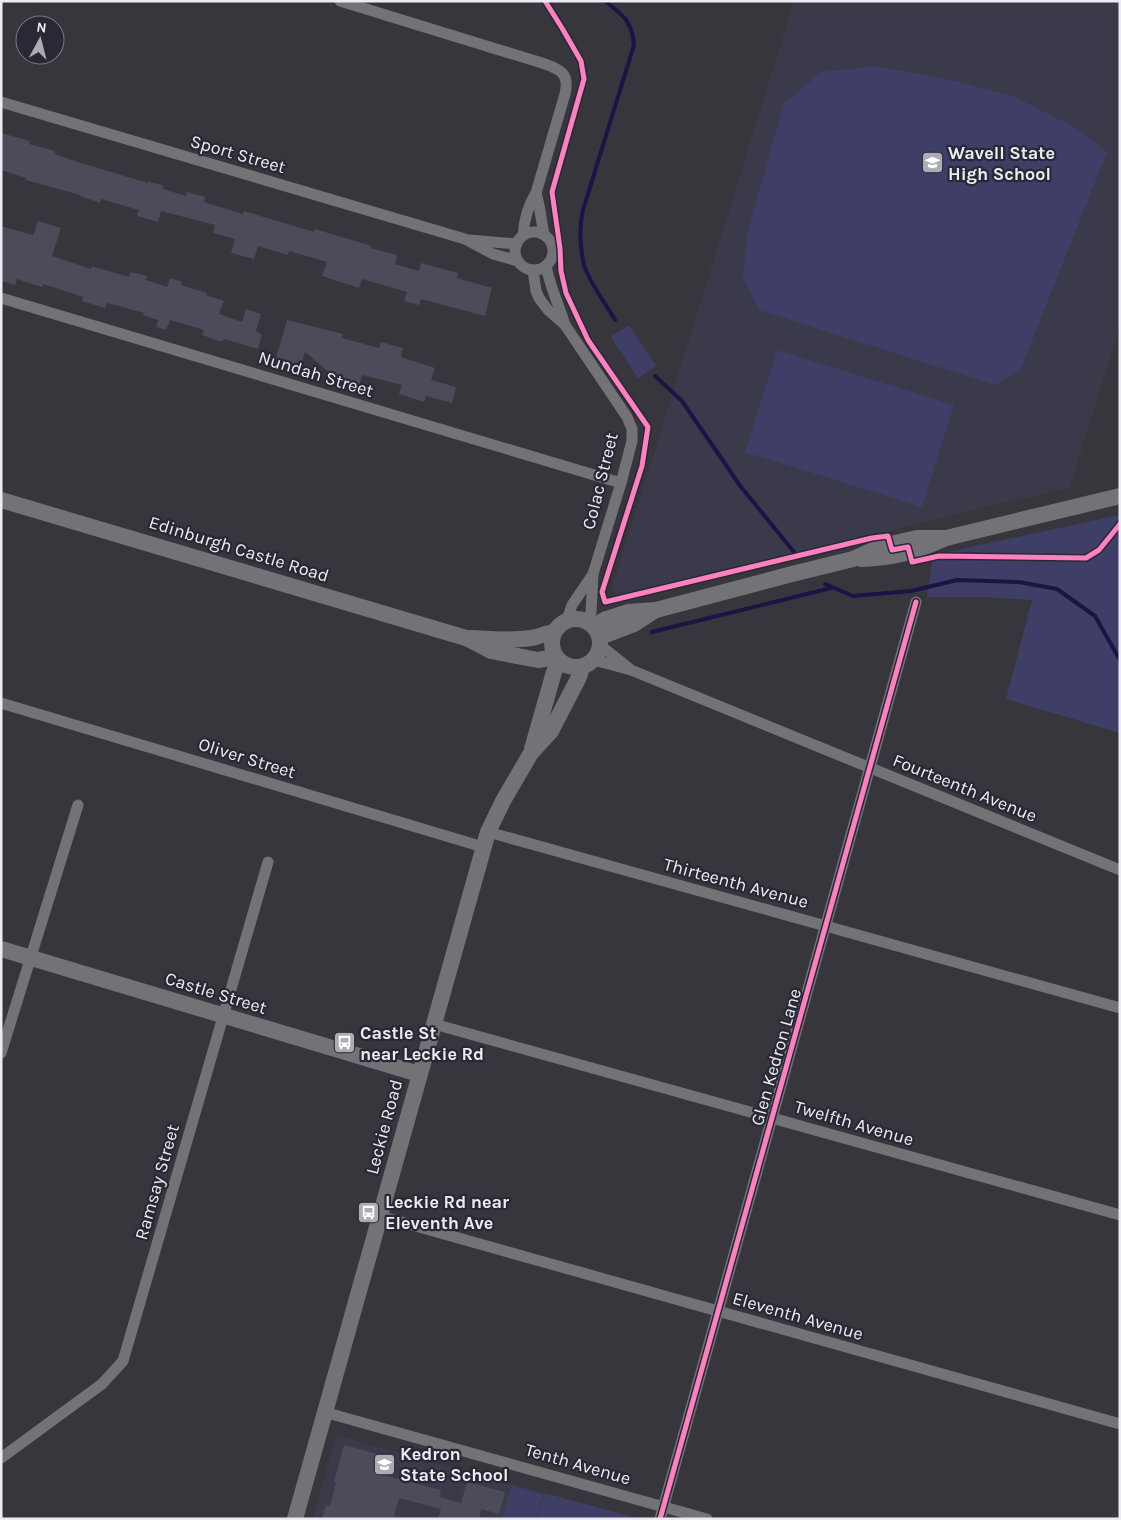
<svg xmlns="http://www.w3.org/2000/svg" width="1121" height="1520" viewBox="0 0 1121 1520" font-family="Karla,sans-serif">
<rect width="100%" height="100%" fill="#36363c"/>
<g fill="#3a3a4b">
<path d="M794,1H1120V326L1070,487L618,597L612,588Z"/>
<path d="M336,1435L545,1493L639,1519H313Z"/>
</g>
<g fill="#3f3e67">
<path d="M875,66L951,80L1015,97L1076,128L1107,152L1020,371L995,385L759,310L743,278L748,230L784,103L821,72Z"/>
<path d="M629,325L656,366L638,378L611,337Z"/>
<path d="M777,350L954,405L922,507L745,452Z"/>
<path d="M1120,515V733L1006,699L1032,600L984,597H927L933,555Z"/>
<path d="M511,1486L543,1495L536,1519H502Z"/>
<path d="M545,1493L639,1519H537Z"/>
</g>
<g fill="none" stroke-linecap="round" stroke-linejoin="round">
<g stroke="#1c1347" stroke-width="4">
<path d="M605,1C623,15 632,21 634,45L583,210C579,227 580,247 584,265C589,282 606,304 615,320"/>
<path d="M655,376L682,401L741,487L794,552"/>
<path d="M825,584L853,596L911,591L957,580L1019,582L1057,589L1095,616L1120,660"/>
<path d="M652,632L831,588"/>
</g>
</g>
<g fill="#4b4b59">
<path d="M1,133L30,141L29,144L55,151V154L81,163L148,183V181L164,186L163,189L186,196L187,192L205,197L204,202L243,214L244,211L314,232L315,229L372,246L371,248L397,255L395,264L419,271L421,263L458,273L457,278L492,288L485,316L421,299L419,305L404,301L407,292L362,279L359,288L322,276L327,262L289,251L288,255L258,246L254,259L231,253L235,239L213,233L215,225L161,211L158,222L137,216L139,210L101,199L100,203L80,196V195L26,180V178L1,170Z"/>
<path d="M38,221L61,228L52,256L91,269L92,266L129,277L131,272L147,276L146,280L167,287L170,278L182,282L181,285L207,293L206,295L224,301L219,314L242,322L246,309L261,314L256,331L262,335L258,349L224,339L222,342L202,335L204,330L170,320L166,330L156,327L158,320L143,315L144,313L107,303L105,308L82,301L83,297L43,284L42,287L17,279L15,285L1,281V226L33,235Z"/>
<path d="M287,320L343,334L342,338L379,348L381,342L403,348L401,357L435,368L431,380L456,387L452,403L426,396L424,402L399,394L402,385L362,375L358,389L344,385L305,352L301,365L276,358Z"/>
<path d="M344,1445L392,1458L387,1476L441,1490L439,1497L461,1503L467,1482L505,1492L499,1514L481,1509L479,1519H438L441,1509L399,1498L393,1519H322L326,1505L330,1506L336,1483L334,1482Z"/>
</g>
<g fill="none" stroke-linecap="round" stroke-linejoin="round">
<g stroke="#727277" stroke-width="11">
<path d="M340,1L542,63C560,69 570,73 565,94L536,193C527,207 524,220 523,236"/>
<path d="M1,102L465,239L493,254L518,261"/>
<path d="M536,193L539,205L544,235"/>
<circle cx="534" cy="251" r="19"/>
<path d="M469,240L517,244"/>
<path d="M546,266C550,287 559,305 565,325"/>
<path d="M533,270L536,291L539,298L548,310L565,325L627,417L632,429V441L621,483L593,574L591,612L589,621"/>
<path d="M1,298L621,483"/>
<path d="M567,620L572,605L593,574"/>
<path d="M601,646L630,669"/>
<path d="M594,660L631,670L1120,870"/>
<path d="M1,703L483,847"/>
<path d="M488,832L1120,1008"/>
<path d="M434,1024L1120,1215"/>
<path d="M1,1053L78,805"/>
<path d="M380,1216L1120,1424"/>
<path d="M324,1412L707,1519"/>
<path d="M1,1458L102,1384L123,1361L268,862"/>
<path d="M660,1519L916,602"/>
</g>
<g stroke="#727277" stroke-width="16">
<path d="M1,500L466,638L491,651L538,660L556,657"/>
<path d="M861,559C896,558 915,552 946,538L1120,496"/>
<circle cx="576" cy="643" r="24"/>
<path d="M594,626L606,619L628,612L656,610L792,574L853,559L882,546L917,538H946"/>
<path d="M600,637L634,624L654,611"/>
<path d="M471,638C491,639 511,641 531,638C539,637 546,633 554,632"/>
<path d="M532,749L554,672L559,661"/>
<path d="M1,949L419,1074"/>
<path d="M295,1519L488,832L503,801L531,753L551,731L579,677L582,667"/>
</g>
<defs>
<g id="cycleway">
<path d="M545,1L562,28L581,61L584,79L552,192L560,248L561,271L566,293L588,340L648,427L642,466L602,592L605,602L872,538L888,536L892,550L908,547L912,562L939,556L1086,558L1099,550L1120,524"/>
<path d="M660,1519L916,602"/>
</g>
</defs>
<use href="#cycleway" stroke="#292935" stroke-width="8"/>
<use href="#cycleway" stroke="#ff80c0" stroke-width="5"/>
</g>
<defs>
<symbol id="school-square" viewBox="-11 -11 22 22"><rect x="-9" y="-9" width="18" height="18" rx="4" fill="#acacb4" stroke="#292935"/><path d="M0-5L7-2L0 1L-7-2ZM-4 1L0 2.5L4 1V4Q0 6-4 4Z" fill="#fff"/></symbol>
<symbol id="bus-square" viewBox="-11 -11 22 22"><rect x="-9" y="-9" width="18" height="18" rx="4" fill="#acacb4" stroke="#292935"/><path d="M-5-6H5V4H4V6H2V4H-2V6H-4V4H-5ZM-3.5-4V0h7V-4ZM-3.5 1.2v1.5H-2V1.2ZM2 1.2v1.5H3.5V1.2Z" fill="#fff"/></symbol>
</defs>
<g fill-rule="evenodd">
<use href="#school-square" x="920" y="150" width="25" height="25"/>
<use href="#bus-square" x="332" y="1030" width="25" height="25"/>
<use href="#bus-square" x="356" y="1200" width="25" height="25"/>
<use href="#school-square" x="372" y="1452" width="25" height="25"/>
</g>
<g text-anchor="middle" dominant-baseline="central" stroke-width="4.5" stroke-linejoin="round" paint-order="stroke">
<g font-size="18" font-weight="bold" fill="#ececf4" stroke="#292935" text-anchor="start">
<text x="948" y="153">Wavell State<tspan x="948" dy="21">High School</tspan></text>
<text x="360" y="1033">Castle St<tspan x="360" dy="21">near Leckie Rd</tspan></text>
<text x="385" y="1202">Leckie Rd near<tspan x="385" dy="21">Eleventh Ave</tspan></text>
<text x="400" y="1454">Kedron<tspan x="400" dy="21">State School</tspan></text>
</g>
<g font-size="18" fill="#ececf4" stroke="#292935">
<text transform="translate(238 154) rotate(16)">Sport Street</text>
<text transform="translate(316 374) rotate(17)">Nundah Street</text>
<text transform="translate(600 481) rotate(-76)">Colac Street</text>
<text transform="translate(239 549) rotate(17)">Edinburgh Castle Road</text>
<text transform="translate(247 758) rotate(17)">Oliver Street</text>
<text transform="translate(965 788) rotate(22)">Fourteenth Avenue</text>
<text transform="translate(736 883) rotate(15)">Thirteenth Avenue</text>
<text transform="translate(216 993) rotate(17)">Castle Street</text>
<text transform="translate(776 1057) rotate(-74)">Glen Kedron Lane</text>
<text transform="translate(854 1123) rotate(16)">Twelfth Avenue</text>
<text transform="translate(384 1127) rotate(-75)">Leckie Road</text>
<text transform="translate(157 1182) rotate(-74)">Ramsay Street</text>
<text transform="translate(798 1316) rotate(16)">Eleventh Avenue</text>
<text transform="translate(578 1464) rotate(16)">Tenth Avenue</text>
</g>
</g>
<rect width="1121" height="1520" fill="none" stroke="#ececf4" stroke-width="5"/>
<g transform="translate(40 40) rotate(7)"><circle r="24" fill="#292935" stroke="#777781"/>
<path d="M0-4L9 19L0 12L-9 19Z" fill="#acacb4"/>
<text y="-8" font-size="14" font-weight="bold" text-anchor="middle" fill="#ececf4">N</text>
</g>
</svg>
